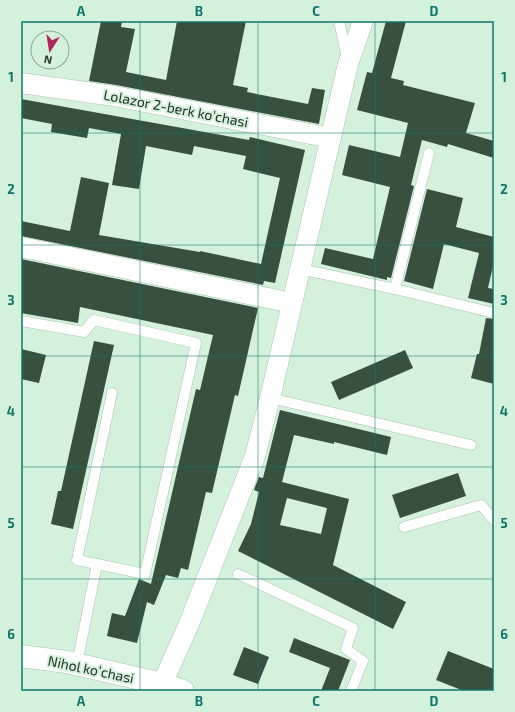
<svg xmlns="http://www.w3.org/2000/svg" width="515" height="712" viewBox="0 0 515 712" font-family="'Exo 2',sans-serif">
<rect width="100%" height="100%" fill="#d4f2db"/>
<g fill="#38513f" fill-rule="evenodd">
<path d="M101,21H122L121,27L135,29L126,72L166,80L177,21H246L233,85L248,88L247,92L308,104L312,88L325,90L319,124L116,85L89,81Z"/>
<path d="M386,21H406L391,78L404,81L403,85L475,103L466,133L494,141V158L448,144L447,147L422,140L411,185L414,186L391,278L387,277V280L321,264L325,248L373,259L390,187L342,175L349,145L400,157L408,123L357,110L367,72L372,73Z"/>
<path d="M21,99L249,140L250,137L305,150L275,283L264,281L263,285L21,236V221L70,231L81,177L109,183L99,235L200,252V251L261,264L280,178L243,169L246,156L194,146L192,155L146,146L139,189L112,185L121,134L89,128L87,138L51,132L52,124L21,118Z"/>
<path d="M427,189L463,198L456,227L494,237V262L488,288L494,289V304L468,298L479,253L444,244L433,289L404,281Z"/>
<path d="M21,259L258,308L238,396L235,395L212,493L206,492L188,570L181,568L178,578L166,575L154,605L147,602L137,643L107,636L112,613L125,616L139,579L151,584L196,389L200,390L213,335L80,307L78,323L21,313Z"/>
<path d="M486,318L494,319V384L471,378L477,354H479Z"/>
<path d="M94,341L114,345L73,529L51,524L58,491H61Z"/>
<path d="M21,349L46,355L39,383L21,379Z"/>
<path d="M405,350L413,368L339,400L331,382Z"/>
<path d="M280,410L391,437L387,455L334,442V444L294,435L282,482L349,499L333,565L406,602L393,629L238,551L251,524L259,492L254,490L255,487L259,477L263,478ZM287,498L327,508L321,534L280,525Z"/>
<path d="M458,473L466,496L400,518L392,495Z"/>
<path d="M294,638L350,660L338,691H321L330,668L289,652Z"/>
<path d="M244,647L269,657L258,684L233,675Z"/>
<path d="M448,651L494,669V691H464L436,680Z"/>
</g>
<g fill="none" stroke-linecap="round" stroke-linejoin="round">
<defs>
<g id="service">
<path d="M339,21L347,58"/>
<path d="M300,269L395,289L494,313"/>
<path d="M395,289L429,153"/>
<path d="M21,321L84,332L94,320L196,343L145,574L97,564L77,664"/>
<path d="M270,398L471,445"/>
<path d="M404,527L481,505L494,520"/>
<path d="M97,564L77,560L112,393"/>
<path d="M238,574L353,628L346,649L363,661L351,691"/>
</g>
<g id="minor">
<path d="M21,83L114,96L331,138"/>
<path d="M21,247L292,303"/>
<path d="M162,684L189,624L255,456L270,398L348,64L363,21"/>
</g>
<path id="secondary" d="M21,656L67,662L162,684L183,691"/>
</defs>
<use href="#service" stroke="#a7c3ae" stroke-width="11"/>
<use href="#minor" stroke="#a7c3ae" stroke-width="21"/>
<use href="#secondary" stroke="#a7c3ae" stroke-width="23"/>
<use href="#service" stroke="#fff" stroke-width="10"/>
<use href="#minor" stroke="#fff" stroke-width="20"/>
<use href="#secondary" stroke="#fff" stroke-width="22"/>
</g>
<path fill="none" stroke="#0f766e" stroke-width="1" stroke-opacity="0.55" d="M140,21V691M258,21V691M375,21V691M21,133H494M21,245H494M21,356H494M21,467H494M21,579H494"/>
<g text-anchor="middle" dominant-baseline="central" stroke-width="4" stroke-linejoin="round" paint-order="stroke">
<g font-size="14" fill="#263229" stroke="#d4f2db">
<text transform="translate(176 108) rotate(11)">Lolazor 2-berk koʼchasi</text>
<text transform="translate(91 669) rotate(12)">Nihol koʻchasi</text>
</g>
</g>
<rect width="515" height="712" fill="none" stroke="#d4f2db" stroke-width="44"/>
<g transform="translate(50 50) rotate(192)"><circle r="19" fill="#d4f2db" stroke="#8ea594"/>
<path d="M0-3L7 15L0 10L-7 15Z" fill="#b1245c"/>
<text y="-6" font-size="11" font-weight="bold" text-anchor="middle" fill="#263229">N</text>
</g>
<rect x="22" y="22" width="471" height="668" fill="none" stroke="#0f766e" stroke-width="1.5"/>
<g font-size="13" text-anchor="middle" font-weight="bold" fill="#0f766e">
<text x="81" y="16">A</text>
<text x="199" y="16">B</text>
<text x="316" y="16">C</text>
<text x="434" y="16">D</text>
<text x="11" y="82">1</text>
<text x="504" y="82">1</text>
<text x="11" y="194">2</text>
<text x="504" y="194">2</text>
<text x="11" y="305">3</text>
<text x="504" y="305">3</text>
<text x="11" y="416">4</text>
<text x="504" y="416">4</text>
<text x="11" y="528">5</text>
<text x="504" y="528">5</text>
<text x="11" y="639">6</text>
<text x="504" y="639">6</text>
<text x="81" y="706">A</text>
<text x="199" y="706">B</text>
<text x="316" y="706">C</text>
<text x="434" y="706">D</text>
</g>
</svg>
